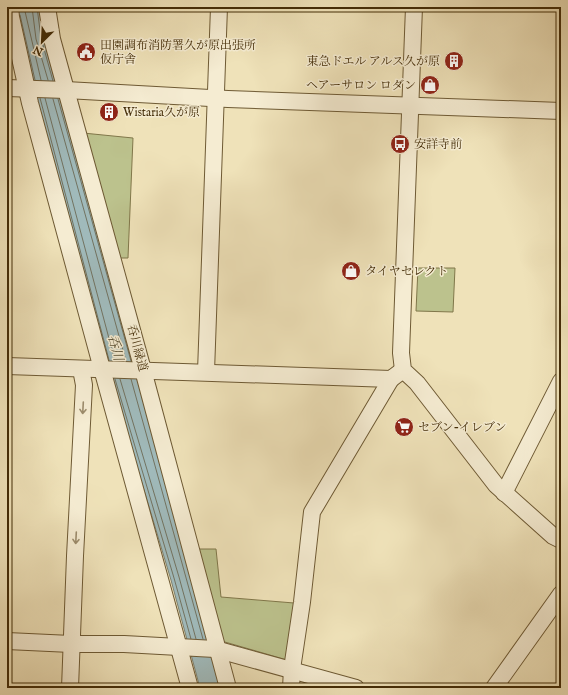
<svg xmlns="http://www.w3.org/2000/svg" width="568" height="695" viewBox="0 0 568 695" font-family="'IM FELL English','Noto Serif JP',serif">
<rect width="100%" height="100%" fill="#efe2b9"/>
<filter id="stains"><feTurbulence type="fractalNoise" baseFrequency=".005" numOctaves="4"/><feColorMatrix values="0 0 0 0 .2 0 0 0 0 .09 0 0 0 0 .02 0 0 0 .5 -.17"/></filter>
<radialGradient id="worn" r=".72"><stop offset=".6" stop-color="#630" stop-opacity="0"/><stop offset="1" stop-color="#630" stop-opacity=".3"/></radialGradient>
<g fill="#bcc28d" stroke="#80774a">
<path d="M83,133L133,138L128,258H118Z"/>
<path d="M418,268H455L453,312L416,311Z"/>
<path d="M195,549H216L221,597L294,603L287,660L218,640Z"/>
</g>
<path fill="#a0babb" stroke="#7b8173" d="M15,7H41L226,688H200L171,580L106,363L32,85Z"/>
<g fill="none" stroke-linecap="round" stroke-linejoin="round">
<g stroke="#727361" stroke-width="1">
<path d="M24,7L41,80"/>
<path d="M32,7L36,39L48,80"/>
<path d="M37,7L41,38L53,81"/>
<path d="M20,15L35,80"/>
<path d="M40,98L109,360"/>
<path d="M45,98L115,361"/>
<path d="M53,99L126,361"/>
<path d="M58,99L131,361"/>
<path d="M115,379L174,578L191,639"/>
<path d="M120,379L179,577L196,639"/>
<path d="M131,379L203,639"/>
</g>
<defs>
<g id="minor">
<path d="M10,7L11,17L30,103L102,369L190,688"/>
<path d="M47,7L52,39L143,370L228,688"/>
<path d="M414,7L401,353L403,370L417,383L496,485L553,536L561,540"/>
<path d="M7,88L66,90L228,99L561,111"/>
<path d="M7,366L391,379L403,370"/>
<path d="M206,372L219,7"/>
<path d="M504,493L561,381"/>
<path d="M7,641L71,644H124L215,649L356,688"/>
<path d="M70,688L75,556L84,385L81,369"/>
<path d="M291,688L292,669L302,602L312,512L391,379"/>
<path d="M494,688L561,594"/>
</g>
</defs>
<use href="#minor" stroke="#6e5a34" stroke-width="18"/>
<use href="#minor" stroke="#f5ecd2" stroke-width="16"/>
</g>
<defs><path id="oneway-shaft" d="M-6 0H5M1.5-3L5.5 0L1.5 3" fill="none" stroke-width="1.6" stroke-linecap="round" stroke-linejoin="round"/></defs>
<g stroke="#9c8c6c">
<use href="#oneway-shaft" transform="translate(83 408) rotate(93)"/>
<use href="#oneway-shaft" transform="translate(76 538) rotate(93)"/>
</g>
<defs>
<symbol id="civic-disc" viewBox="-11 -11 22 22"><circle r="9.5" fill="#8f2418" stroke="#f5ecd2"/><path d="M-.6-6.5H3V-4.5H.6V-3L4-1V1h2V6H-6V1h2V-1L-.6-3ZM-1.2 2.5V6h2.4V2.5Z" fill="#fff"/></symbol>
<symbol id="building-disc" viewBox="-11 -11 22 22"><circle r="9.5" fill="#8f2418" stroke="#f5ecd2"/><path d="M-4-6H4V6H1V3H-1V6H-4ZM-2.5-4.3h1.7v1.8h-1.7ZM.8-4.3h1.7v1.8H.8ZM-2.5-1h1.7V.8h-1.7ZM.8-1h1.7V.8H.8Z" fill="#fff"/></symbol>
<symbol id="shop-disc" viewBox="-11 -11 22 22"><circle r="9.5" fill="#8f2418" stroke="#f5ecd2"/><path d="M-5-2.5h2.3a2.7 3.5 0 0 1 5.4 0H5L5.5 6h-11ZM-1.5-2.5h3a1.5 2.3 0 0 0-3 0Z" fill="#fff"/></symbol>
<symbol id="bus-disc" viewBox="-11 -11 22 22"><circle r="9.5" fill="#8f2418" stroke="#f5ecd2"/><path d="M-5-6H5V4H4V6H2V4H-2V6H-4V4H-5ZM-3.5-4V0h7V-4ZM-3.5 1.2v1.5H-2V1.2ZM2 1.2v1.5H3.5V1.2Z" fill="#fff"/></symbol>
<symbol id="supermarket-disc" viewBox="-11 -11 22 22"><circle r="9.5" fill="#8f2418" stroke="#f5ecd2"/><path d="M-6-5.5h2.5l.6 2H6L4.5 2H-2.5L-4.4-4H-6ZM-1.5 3.2a1.3 1.3 0 1 0 .1 0ZM3 3.2a1.3 1.3 0 1 0 .1 0Z" fill="#fff"/></symbol>
</defs>
<g fill-rule="evenodd">
<use href="#civic-disc" x="75" y="41" width="22" height="22"/>
<use href="#building-disc" x="443" y="50" width="22" height="22"/>
<use href="#shop-disc" x="419" y="74" width="22" height="22"/>
<use href="#building-disc" x="98" y="101" width="22" height="22"/>
<use href="#bus-disc" x="389" y="133" width="22" height="22"/>
<use href="#shop-disc" x="340" y="260" width="22" height="22"/>
<use href="#supermarket-disc" x="393" y="416" width="22" height="22"/>
</g>
<g text-anchor="middle" dominant-baseline="central" stroke-width="3" stroke-linejoin="round" paint-order="stroke">
<g font-size="12" fill="#432c07" stroke="#f5ecd2" text-anchor="start">
<text x="100" y="45">田園調布消防署久が原出張所<tspan x="100" dy="14">仮庁舎</tspan></text>
<text x="440" y="61" text-anchor="end">東急ドエル アルス久が原</text>
<text x="416" y="85" text-anchor="end">ヘアーサロン ロダン</text>
<text x="123" y="112">Wistaria久が原</text>
<text x="414" y="144">安詳寺前</text>
<text x="365" y="271">タイヤセレクト</text>
<text x="418" y="427">セブン-イレブン</text>
</g>
<g font-size="12" fill="#432c07" stroke="#f5ecd2">
<text transform="translate(137 348) rotate(75)">呑川緑道</text>
</g>
<g font-size="13" font-style="italic" fill="#5a5034" stroke="#f5ecd2">
<text transform="translate(115 348) rotate(75)">呑川</text>
</g>
</g>
<rect width="568" height="695" fill="none" stroke="#efe2b9" stroke-width="24"/>
<rect x="8" y="8" width="552" height="679" fill="none" stroke="#432c07" stroke-width="2"/>
<rect x="12" y="12" width="544" height="671" fill="none" stroke="#432c07"/>
<g transform="translate(42 42) rotate(204)" stroke="#f5ecd2" stroke-width="3" paint-order="stroke">
<path d="M0-3L7 15L0 10L-7 15Z" fill="#432c07"/>
<text y="-6" font-size="11" font-weight="bold" text-anchor="middle" fill="#432c07">N</text>
</g>
<rect width="100%" height="100%" filter="url(#stains)"/>
<rect width="100%" height="100%" fill="url(#worn)"/>
</svg>
